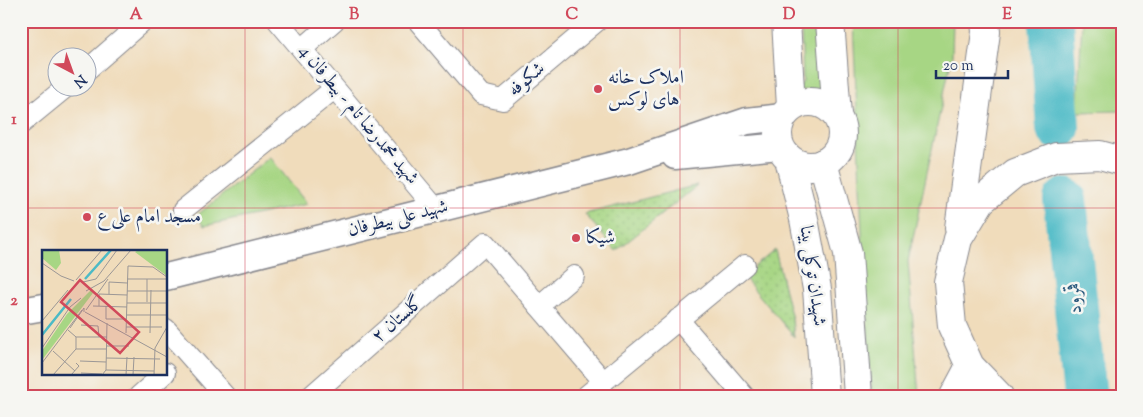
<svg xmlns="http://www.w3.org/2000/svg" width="1143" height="417" viewBox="0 0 1143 417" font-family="'Sorts Mill Goudy',Amiri,serif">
<defs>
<pattern id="park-dots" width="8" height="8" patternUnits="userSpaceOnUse" patternTransform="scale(1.25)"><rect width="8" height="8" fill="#a7d684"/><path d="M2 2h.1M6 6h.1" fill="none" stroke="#8fb874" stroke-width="1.8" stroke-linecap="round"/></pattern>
</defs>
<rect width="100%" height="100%" fill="#f6f6f2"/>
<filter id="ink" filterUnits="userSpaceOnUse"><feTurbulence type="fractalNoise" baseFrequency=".02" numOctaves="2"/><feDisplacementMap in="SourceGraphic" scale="10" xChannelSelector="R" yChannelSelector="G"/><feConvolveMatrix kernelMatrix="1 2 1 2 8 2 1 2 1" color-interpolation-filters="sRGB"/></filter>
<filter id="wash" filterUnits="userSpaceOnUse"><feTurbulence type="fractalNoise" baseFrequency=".0096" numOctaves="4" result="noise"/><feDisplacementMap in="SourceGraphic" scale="20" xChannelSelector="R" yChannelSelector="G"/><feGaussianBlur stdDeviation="1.12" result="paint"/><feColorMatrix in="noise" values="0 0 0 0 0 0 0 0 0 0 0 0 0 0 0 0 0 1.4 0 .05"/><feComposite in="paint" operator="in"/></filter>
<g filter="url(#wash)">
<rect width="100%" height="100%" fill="#f0dcbb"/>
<g fill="#a7d684" stroke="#618271">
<path d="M801,21H813L819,79L824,90H798L803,81Z"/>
<path d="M853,21H953L952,56L908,261L919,396H872L863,256Z"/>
<path d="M1082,21H1122V111L1077,112Z"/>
<path d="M270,157L307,204L204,226L196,216Z"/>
</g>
<g fill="url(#park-dots)" stroke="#618271">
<path d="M698,185L616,251L585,214Z"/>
<path d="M775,250L792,319L794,337L743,276Z"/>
</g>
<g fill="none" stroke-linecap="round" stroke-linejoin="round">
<g stroke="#4cbac6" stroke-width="44">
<path d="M1051,21L1058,128"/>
<path d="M1065,200L1085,396"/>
</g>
</g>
</g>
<g filter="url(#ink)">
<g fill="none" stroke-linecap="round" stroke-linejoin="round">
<defs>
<g id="minor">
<path d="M278,21L437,210"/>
<path d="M418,21L481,95L503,100L597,21"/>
<path d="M302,49L334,21"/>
<path d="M88,69L143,21"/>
<path d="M21,124L65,88"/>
<path d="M183,210L334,89"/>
<path d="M539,306L574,276"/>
<path d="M678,319L744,396"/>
<path d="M166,329L225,396"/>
<path d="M139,396L165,373"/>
<path d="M311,396L485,243L603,381"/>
<path d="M586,396L745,265"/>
</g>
<g id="tertiary">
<path d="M675,156L780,146"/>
<path d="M166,277L629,161L747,121L782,117"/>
<path d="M21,311L44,307"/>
</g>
<g id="secondary">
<path d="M786,21L791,107"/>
<path d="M830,21L837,115"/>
<circle cx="810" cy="134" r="32"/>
<path d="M789,159L804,219L817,289L825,396"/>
<path d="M823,163L848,253L858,396"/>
</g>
<g id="primary">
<path d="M959,228L986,32L985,21"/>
<path d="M954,396L970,366"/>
<path d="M999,396L970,366L952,326L948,282L958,239L981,201L1015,173L1056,157L1100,155L1122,161"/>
</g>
</defs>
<use href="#minor" stroke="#86868c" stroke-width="22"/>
<use href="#tertiary" stroke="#86868c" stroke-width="29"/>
<use href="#secondary" stroke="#86868c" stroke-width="30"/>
<use href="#primary" stroke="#86868c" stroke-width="30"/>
<use href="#minor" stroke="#fff" stroke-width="20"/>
<use href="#tertiary" stroke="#fff" stroke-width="26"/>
<use href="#secondary" stroke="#fff" stroke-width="28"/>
<use href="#primary" stroke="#fff" stroke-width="28"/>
</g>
</g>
<path fill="none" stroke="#d1495b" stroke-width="1" stroke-opacity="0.55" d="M245,21V396M463,21V396M680,21V396M898,21V396M21,208H1122"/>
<g fill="#d1495b" stroke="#f6f6f2" stroke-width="2">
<circle cx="598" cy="89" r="5"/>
<circle cx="87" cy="217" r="5"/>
<circle cx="576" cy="238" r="5"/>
</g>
<g text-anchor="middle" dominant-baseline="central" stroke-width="5" stroke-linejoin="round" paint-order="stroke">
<g font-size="19" fill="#1b2f5e" stroke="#f6f6f2" text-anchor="start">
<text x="608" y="78">املاک خانه<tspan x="608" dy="22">های لوکس</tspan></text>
<text x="97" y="217">مسجد امام علی ع</text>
<text x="586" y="238">شیکا</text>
</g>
<g font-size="19" fill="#1b2f5e" stroke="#f6f6f2">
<text transform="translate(527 80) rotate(-40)">شکوفه</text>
<text transform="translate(358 115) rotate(50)">شهید محمدرضا تام - بیطرفان 4</text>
<text transform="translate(398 219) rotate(-14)">شهید علی بیطرفان</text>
<text transform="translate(812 276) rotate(82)">شهیدان توکلی بینا</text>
<text transform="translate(398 320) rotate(-41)">گلستان ۲</text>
</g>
<g font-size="20" font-style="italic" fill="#2a597d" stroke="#f6f6f2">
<text transform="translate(1075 298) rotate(-96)">قمرود</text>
</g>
</g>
<g transform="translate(42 250)">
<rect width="125" height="125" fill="#f0dcbb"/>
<path d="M49,40L51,43L0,110V101L25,64Z" fill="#a7d684"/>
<path d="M0,0H17L19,13L14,20L0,8ZM97,0H125V26L93,2Z" fill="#a7d684"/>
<path fill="none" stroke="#4cbac6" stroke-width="2.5" d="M43,29L69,0M0,85L29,49"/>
<path fill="none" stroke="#9b9796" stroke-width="1" d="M0,13L19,26L32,31M85,29H125M34,30L60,0M41,32L54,29L75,0M44,41L62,31L89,0M85,41H125M67,44V32L85,33M105,52V29M85,53H125M51,56L85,57M57,56V44L85,45M64,56V69H84M44,60L66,29M43,62L125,107M84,65H125M0,71L26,40M39,75L56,76L57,87M84,77H120M28,78L42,58V62M26,80L34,87V99M84,83L86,16L111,17L125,27M108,83L109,40M34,87H65M65,96H87M0,98L28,57L39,48M34,99H64M11,101L33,121M64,108L118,109M38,111L64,112M0,113L40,60M64,120L112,121M39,123L60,124M11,125L34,99M29,125L37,116L34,113M60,125L64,120L65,73M84,125L85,107M91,125L92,107M112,125L113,98L125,77"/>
<path fill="#d1495b" fill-opacity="0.15" stroke="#d1495b" stroke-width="2.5" d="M38,30L97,82L78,103L19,52Z"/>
<rect width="125" height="125" fill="none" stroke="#1b2f5e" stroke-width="2.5"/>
</g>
<rect width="1143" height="417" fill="none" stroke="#f6f6f2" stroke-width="55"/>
<g transform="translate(72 72) rotate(139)"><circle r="24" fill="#f6f6f2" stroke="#9ea6b7"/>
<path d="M0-4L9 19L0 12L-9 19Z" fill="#d1495b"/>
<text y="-8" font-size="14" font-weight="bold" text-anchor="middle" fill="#1b2f5e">N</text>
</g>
<path d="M936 70v8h72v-8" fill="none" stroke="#1b2f5e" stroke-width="2.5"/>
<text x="943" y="70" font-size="15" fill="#1b2f5e" stroke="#f6f6f2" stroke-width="4" paint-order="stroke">20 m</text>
<rect x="28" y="28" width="1088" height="362" fill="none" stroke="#d1495b" stroke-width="2"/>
<g font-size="16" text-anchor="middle" font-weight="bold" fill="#d1495b">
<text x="136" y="19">A</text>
<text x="354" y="19">B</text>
<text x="572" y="19">C</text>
<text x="789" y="19">D</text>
<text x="1007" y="19">E</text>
<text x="14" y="124">1</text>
<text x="14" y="305">2</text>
</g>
</svg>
